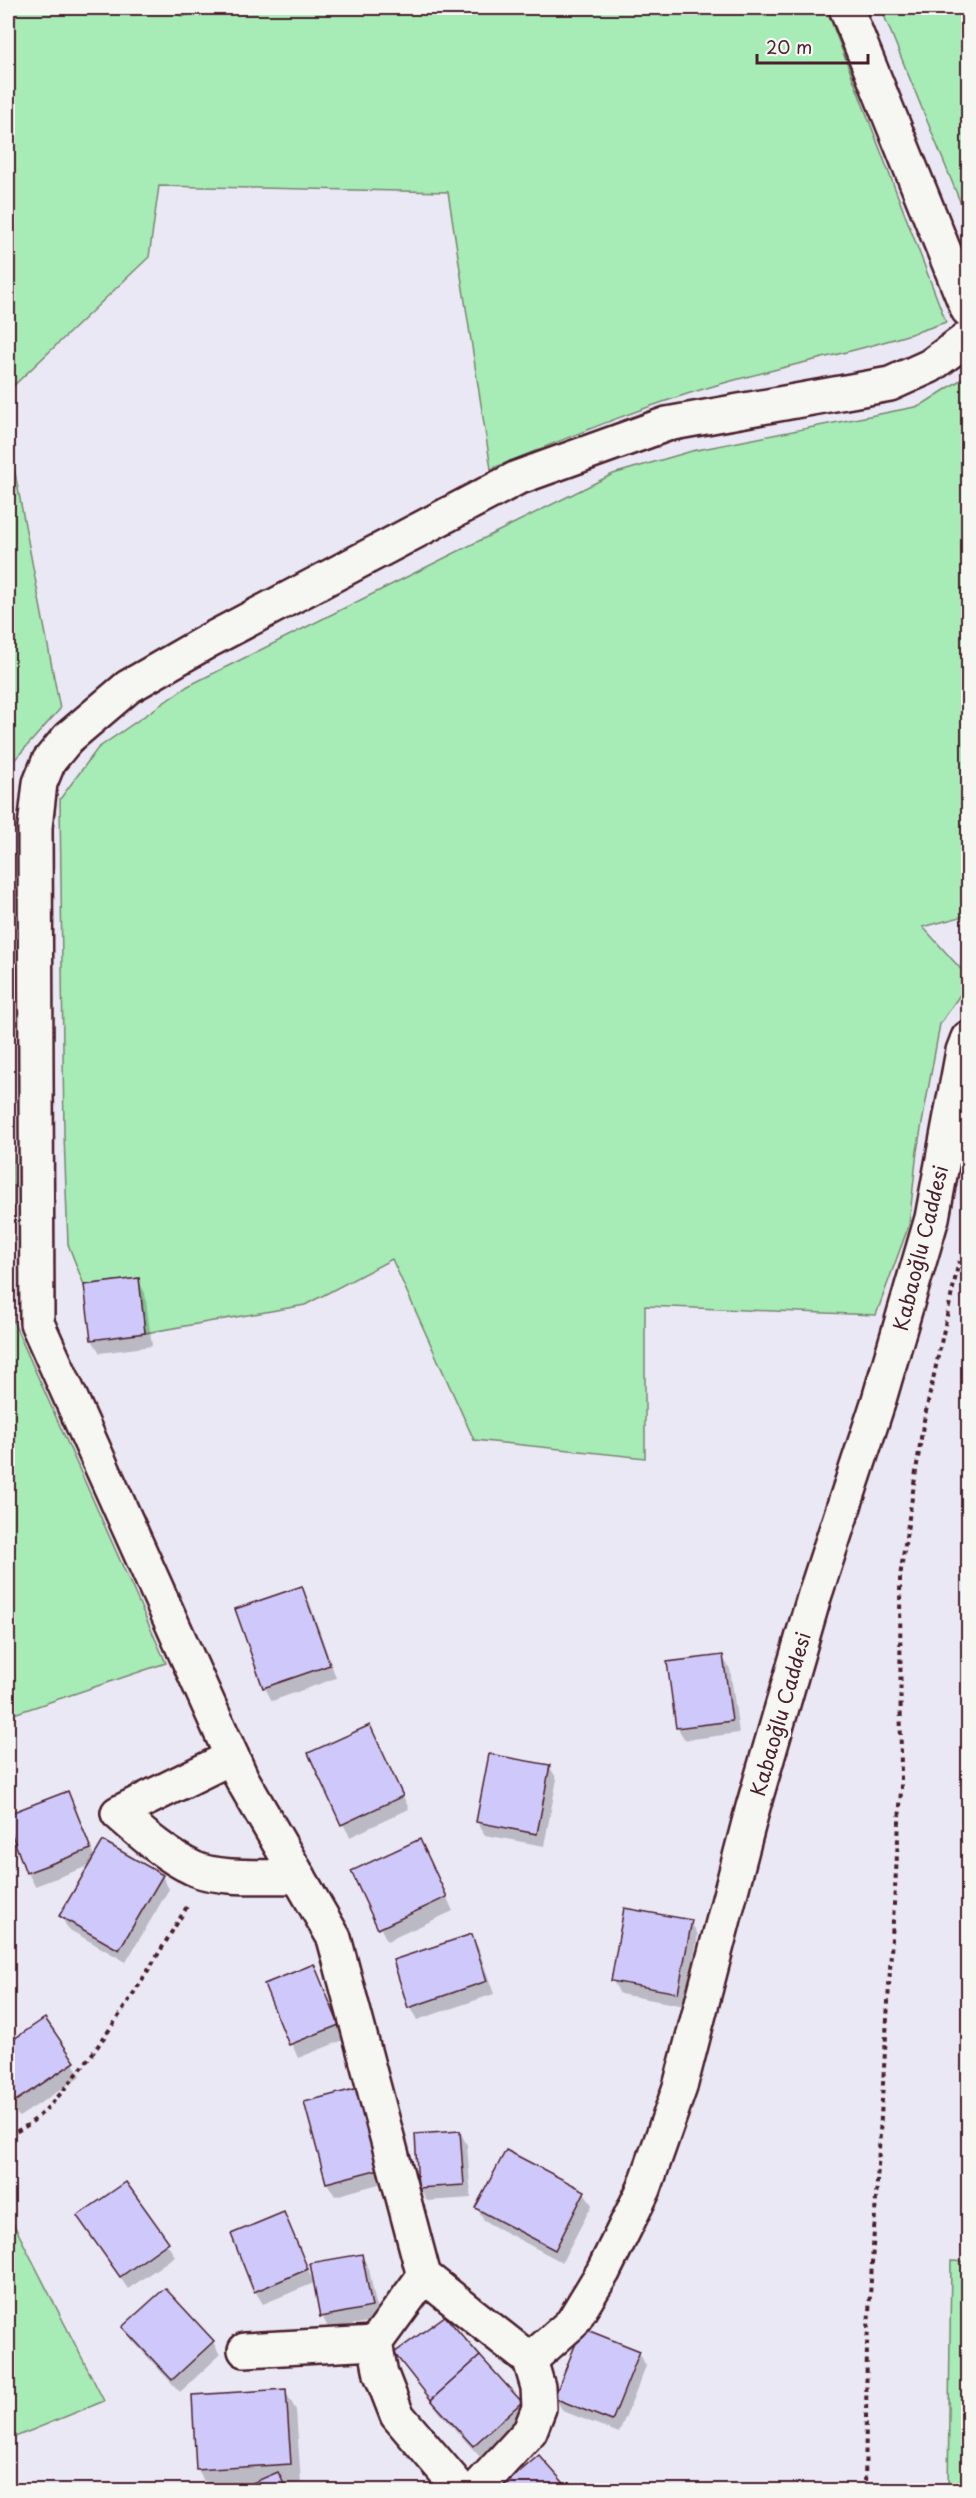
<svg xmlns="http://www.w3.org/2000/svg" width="976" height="2498" viewBox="0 0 976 2498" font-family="'Playpen Sans',sans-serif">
<rect width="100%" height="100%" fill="#eae8f5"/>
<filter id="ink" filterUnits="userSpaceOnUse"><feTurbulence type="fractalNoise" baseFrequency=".0167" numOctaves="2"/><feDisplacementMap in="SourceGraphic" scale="12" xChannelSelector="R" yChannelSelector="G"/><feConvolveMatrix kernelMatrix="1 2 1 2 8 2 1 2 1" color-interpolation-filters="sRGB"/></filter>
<g filter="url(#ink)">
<g fill="#a7ebb6" stroke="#788570" stroke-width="1.5">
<path d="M8,8H173L182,17L206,8H826L946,322C878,347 806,361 735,380C652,402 571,436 491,469L448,192L159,186L149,257L8,391Z"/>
<path d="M881,8H968V221Z"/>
<path d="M968,375V915L923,927L968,977V983L940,1024L917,1151L909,1225L876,1315L645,1306V1458L474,1440L392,1259L305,1305L145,1333L139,1278L84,1285L68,1244L64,1135L60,799L98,748L188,686L613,474L692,451L920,406Z"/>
<path d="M8,436L60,709L10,765L14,1242L13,1321L166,1663L8,1716Z"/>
<path d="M8,2213L104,2401L8,2440Z"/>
<path d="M951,2261L968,2262V2490H948Z"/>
</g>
<g fill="#0003">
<path d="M138,1280L145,1293L152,1346L100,1353L92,1340Z"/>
<path d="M301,1588L309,1601L336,1678L272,1701L265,1688L237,1610Z"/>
<path d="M722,1656L730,1669L739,1733L685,1740L677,1727Z"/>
<path d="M377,1739L409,1809L350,1837L343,1824Z"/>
<path d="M549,1766L557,1779L544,1846L485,1835L477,1822Z"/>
<path d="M68,1793L75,1806L95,1858L162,1876L169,1889L126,1962L68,1929L61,1916L91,1865L35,1886L28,1873L8,1819V1815Z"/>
<path d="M427,1854L453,1911L387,1941L353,1872Z"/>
<path d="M691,1922L698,1935L685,2006L620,1994L613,1981Z"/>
<path d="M471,1935L478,1948L494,1994L417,2020L410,2007Z"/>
<path d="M313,1966L346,2039L298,2058L266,1985Z"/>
<path d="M45,2020L81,2076L19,2117L8,2098V2045Z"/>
<path d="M361,2088L390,2181L335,2196L327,2183L306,2103Z"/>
<path d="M460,2132L467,2145L471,2198L427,2201L420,2188L416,2136Z"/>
<path d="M125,2184L175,2256L128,2289L79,2217Z"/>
<path d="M584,2192L592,2205L562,2262L484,2221L477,2208Z"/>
<path d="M283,2214L314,2283L263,2304L255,2291Z"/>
<path d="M362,2256L369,2269L379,2320L329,2329L322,2316Z"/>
<path d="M124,2327L213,2342L220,2355L180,2392L132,2340Z"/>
<path d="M639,2352L646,2366L619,2433L563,2411L555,2398Z"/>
<path d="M396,2353L521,2403L528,2416L481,2458L440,2413Z"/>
<path d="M285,2391L296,2410L301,2483L283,2484L287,2490H239L249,2486L208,2488L197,2469Z"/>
<path d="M538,2457L568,2490H505L503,2487Z"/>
</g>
<g fill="#cfc9fb" stroke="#4a1f2b" stroke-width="1.5">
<path d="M139,1278L145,1333L91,1340L84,1285Z"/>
<path d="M302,1586L330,1665L263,1688L235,1609Z"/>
<path d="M723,1655L732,1721L676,1728L667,1662Z"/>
<path d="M370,1725L403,1796L341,1825L308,1753Z"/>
<path d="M489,1754L550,1765L537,1834L476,1822Z"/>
<path d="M68,1791L91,1849L26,1873L8,1824V1814Z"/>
<path d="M420,1839L447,1897L378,1929L351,1871Z"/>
<path d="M103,1841L163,1875L119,1950L59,1916Z"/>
<path d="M624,1908L692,1920L678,1993L611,1981Z"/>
<path d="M472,1934L487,1981L408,2008L393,1960Z"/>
<path d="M314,1964L339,2025L289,2045L264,1984Z"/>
<path d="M45,2018L75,2062L11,2104L8,2100V2043Z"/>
<path d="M362,2087L383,2168L326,2183L304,2102Z"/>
<path d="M460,2131L464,2185L418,2188L415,2134Z"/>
<path d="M506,2150L585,2191L555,2250L475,2208Z"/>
<path d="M126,2182L169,2242L120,2277L77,2216Z"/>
<path d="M284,2212L308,2269L254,2292L231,2234Z"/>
<path d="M362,2254L372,2307L320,2317L310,2263Z"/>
<path d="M165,2288L214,2341L172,2380L122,2327Z"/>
<path d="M445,2316L480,2356L431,2400L394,2353Z"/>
<path d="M582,2328L640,2351L612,2421L554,2398Z"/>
<path d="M480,2356L522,2402L473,2446L431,2400Z"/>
<path d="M286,2389L291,2464L196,2470L192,2395Z"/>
<path d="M539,2455L570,2490H505L502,2487Z"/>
<path d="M278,2472L287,2490H236Z"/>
</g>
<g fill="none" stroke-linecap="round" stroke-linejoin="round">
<defs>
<g id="minor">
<path d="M846,8L968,310"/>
<path d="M232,1757L118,1813C141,1833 165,1855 193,1868C216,1880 272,1876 299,1877"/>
<path d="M424,2276L375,2343L381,2374L397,2415L461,2490"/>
<path d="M245,2350L375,2343"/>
<path d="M476,2490L530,2431L539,2408L538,2387L530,2360L424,2276L334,1938L242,1779L37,1323L35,827L40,783L49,761L68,738L128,687L206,642L517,478L667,424L890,384L930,366L968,338"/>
</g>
<path id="tertiary" d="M530,2360L572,2323L603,2272L644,2189L680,2087L753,1807L815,1594L878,1403L932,1218L963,1051L968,1038"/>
</defs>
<use href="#minor" stroke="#4a1f2b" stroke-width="38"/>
<use href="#tertiary" stroke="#4a1f2b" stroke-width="38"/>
<g stroke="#4a1f2b" stroke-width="4" stroke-dasharray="4.5 4.5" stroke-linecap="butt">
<path d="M8,2134C59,2126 159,1952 188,1905"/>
<path d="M865,2490L867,2345L901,1790L900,1577L923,1425L959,1261"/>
</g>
<use href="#minor" stroke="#f6f6f2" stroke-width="33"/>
<use href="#tertiary" stroke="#f6f6f2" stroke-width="33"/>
</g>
</g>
<g text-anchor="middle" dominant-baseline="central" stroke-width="6" stroke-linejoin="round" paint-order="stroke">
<g font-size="20" fill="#4a1f2b" stroke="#f6f6f2">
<text transform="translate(920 1248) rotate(-76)">Kabaoğlu Caddesi</text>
<text transform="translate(780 1714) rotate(-74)">Kabaoğlu Caddesi</text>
</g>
</g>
<rect width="976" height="2498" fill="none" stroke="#f6f6f2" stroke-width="30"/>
<rect x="15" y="15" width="946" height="2468" fill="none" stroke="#4a1f2b" stroke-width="2" filter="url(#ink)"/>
<path d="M757 54v9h111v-9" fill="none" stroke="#4a1f2b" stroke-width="3"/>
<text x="766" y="54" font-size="18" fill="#4a1f2b" stroke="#f6f6f2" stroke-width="4.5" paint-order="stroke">20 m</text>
</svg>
